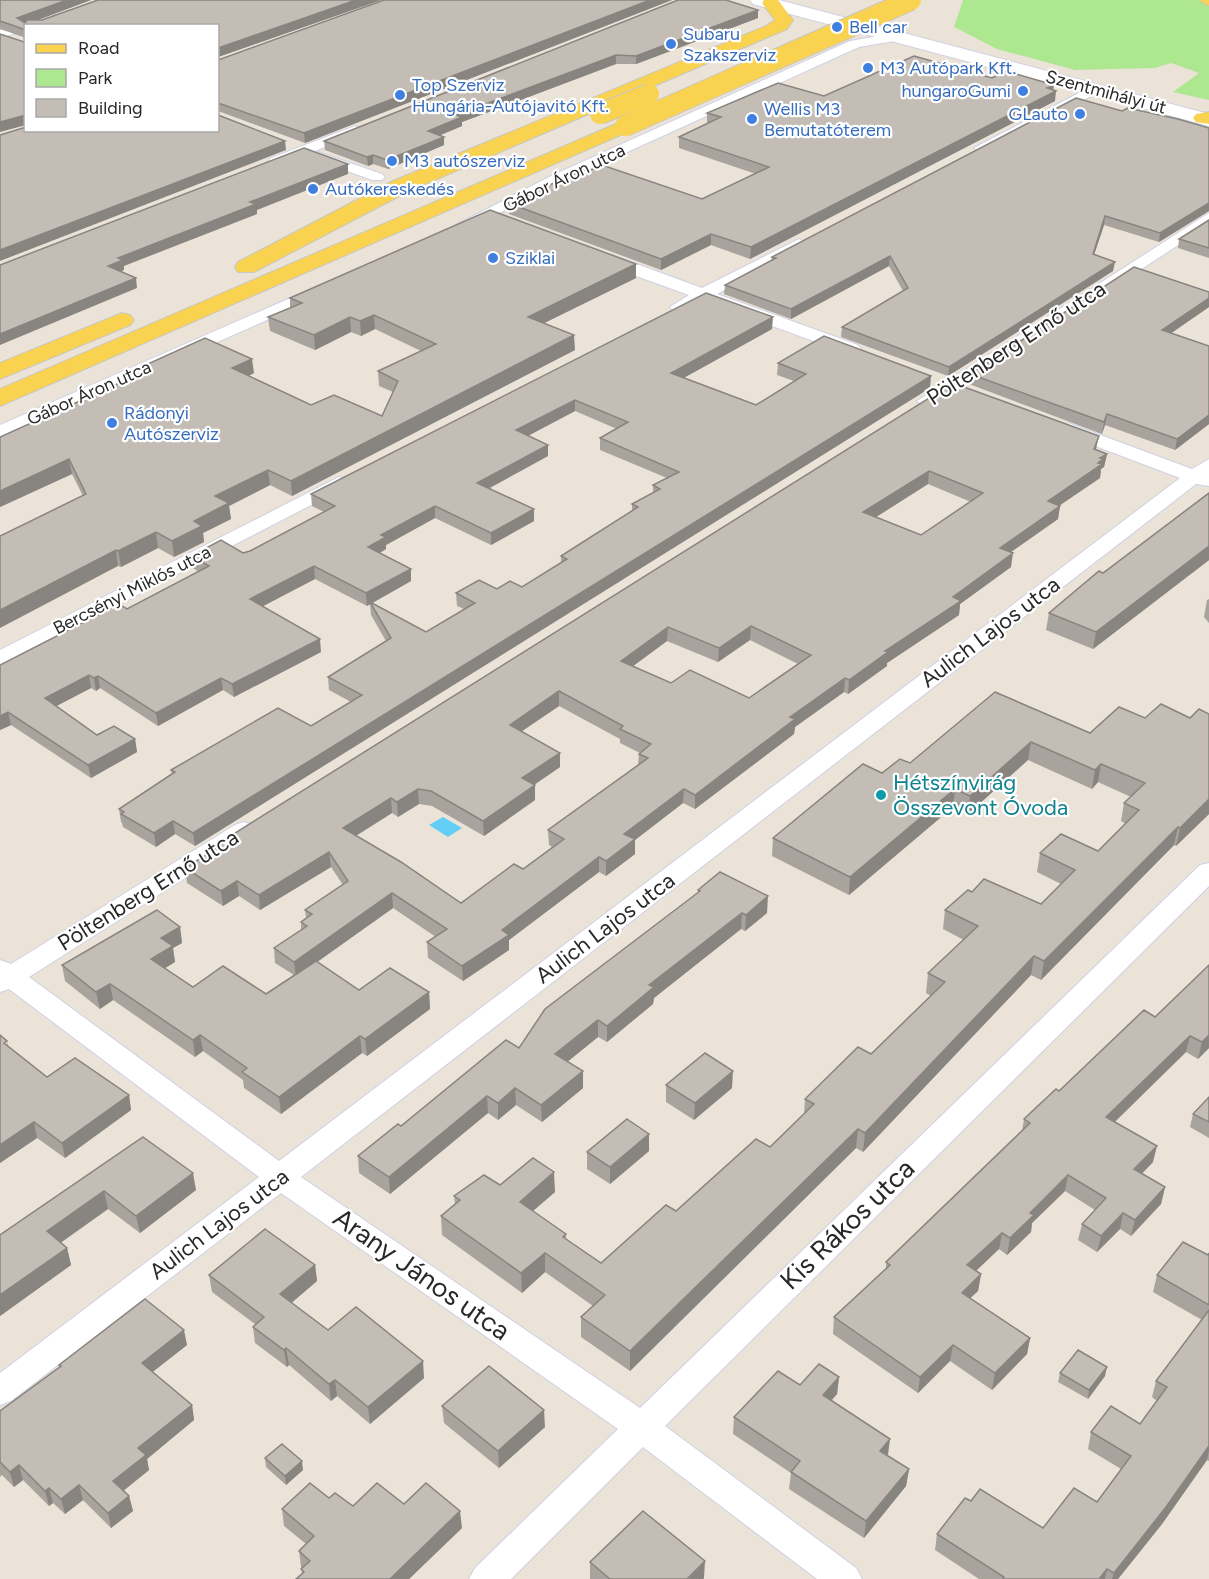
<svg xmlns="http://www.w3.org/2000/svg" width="1209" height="1579" viewBox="0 0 1209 1579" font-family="Figtree,sans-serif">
<rect width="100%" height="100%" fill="#ece3d8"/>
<path fill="#ade790" d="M963,0H1200L1209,5V100L1173,92L1199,73L1171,63L1155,68L1075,70L997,49L954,27Z"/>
<path fill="#63cef6" d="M443,817L462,828L448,837L429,825Z"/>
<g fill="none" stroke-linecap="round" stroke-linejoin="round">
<defs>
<g id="minor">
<path d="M26,22L32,26H26V30L0,38V30Z"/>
<path d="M901,32L906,33V39L859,47L561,182L470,228H458L456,225L551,176L850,41Z"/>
<path d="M1094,85L1101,89L1099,92L986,151L981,152L974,148Z"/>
<path d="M355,126L362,130L360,133L315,151L382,174L385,177L382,180H372L312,158L311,152L276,166L268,161L271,158Z"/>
<path d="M1209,213V225L933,405L926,407L917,401Z"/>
<path d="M799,239L807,244L805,247L717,294L858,345L861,349L858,353H846L704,301L685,311H673L670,307L689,295L600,263L598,259L600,255H612L702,288Z"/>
<path d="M320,285L328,290L326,294L0,438V425Z"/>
<path d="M1068,423L1192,469L1209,459V486L1196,484L301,1177L640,1408L1200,865L1209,863V886L665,1426L856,1568L862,1579H817L643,1447L511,1579H469L475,1568L618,1429L281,1193L11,1401L0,1405V1373L259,1177L9,989L0,992V960L11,964L235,825L244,822L253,825L256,830L253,835L29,977L279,1161L1180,478L1061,433L1059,429Z"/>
<path d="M339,477L346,479L349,483L346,487L0,666V650Z"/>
</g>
<path id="secondary" d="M750,0H779L1209,114V126L753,4Z"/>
<g id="primary">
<path d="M764,0H778L793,20L787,29L409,191L254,272H238L235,267L238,262L393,181L766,26L775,20L762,3Z"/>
<path d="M1199,0H1209V6Z"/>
<path d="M1209,112V124L1196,122L1193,118L1196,114Z"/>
<path d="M625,120L632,122L635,126L632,130L0,406V389Z"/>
<path d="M122,313L130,315L134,320L130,325L0,379V363Z"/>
</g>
</defs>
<use href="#minor" stroke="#ced1e3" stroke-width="2"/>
<use href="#secondary" stroke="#ced1e3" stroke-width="2"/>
<use href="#primary" stroke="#c7c7c7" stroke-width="2"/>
<use href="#minor" fill="#fff" fill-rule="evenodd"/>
<use href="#secondary" fill="#fff" fill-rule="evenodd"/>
<use href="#primary" fill="#f9d350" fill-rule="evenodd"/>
<defs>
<g id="primary-bridge">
<path d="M600,114L649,94"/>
<path d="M625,126L911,0"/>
</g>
</defs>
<use href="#primary-bridge" stroke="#c7c7c7" stroke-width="22" stroke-linecap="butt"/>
<use href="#primary-bridge" stroke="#f9d350" stroke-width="20"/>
</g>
<g fill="#a8a39c" fill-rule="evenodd">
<path d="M0,0H91L38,20H42L98,0H381L218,57V26H26V38L0,29Z"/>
<path d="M384,0H672L305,143L218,111V60Z"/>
<path d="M678,0L758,18L636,64H616L462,122V126L440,135L444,137V145L388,169L373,164L368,166L325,150L324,141Z"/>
<path d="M992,78L1054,90L1055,101L750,259L711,245L661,270L509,214L508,203L702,199L756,174L679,148V137L708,124L707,123V113L824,96Z"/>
<path d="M1122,111L1209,128V211L1159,242L1104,225L1094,255L1113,271L948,376L841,337L842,327L903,291L889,266L791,319L724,294L725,285L771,261L772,257Z"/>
<path d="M1209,220V258L1178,248L1179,239Z"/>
<path d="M636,264V278L544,323L575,350L292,496L270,485L229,506L231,519L203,533L204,542L174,557L158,548L121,567L118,566L72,474L0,507V437L140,373L139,368L254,373L249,376L311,405L382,416L393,392L379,386L378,371L421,351L375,329L361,336L351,332L315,350L270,331L268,317L290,308V298Z"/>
<path d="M1209,307L1171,333L1209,346V424L1175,450L1105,425L1102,434L969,384L970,374Z"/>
<path d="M772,329L683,378L756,405L794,381L777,375L778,363L930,388L195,846L175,834L156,847L123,827L122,823L121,822L119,809L172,774L171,770L311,726L351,702L329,690L328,677L386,641L371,615L370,604L367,606L315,579L262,606L321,652L234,697L223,690L158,726L100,688L96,691L91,688L56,706L97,735L135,739L137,752L91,778L11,725L0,730V665L127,609L199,572L193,568L191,556L243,553L250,551L324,512L312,506L311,494ZM575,411L617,429L600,438V450L667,478L653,485V493L632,504V511L561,556V563L522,587L456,593L457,606L464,609L426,632L372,603L411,581L380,553L386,549V545L435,518L491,545L534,521L490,488L548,456L528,436Z"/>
<path d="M953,383L1107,454L1104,467L1101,469L1100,478L1060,505L1058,519L1011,552V567L960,604L959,615L887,663V666L848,694L844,692L795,727L794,734L695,809L683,803L635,840V854L606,876L599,872L509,940V950L463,981L428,958L427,942L436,937L393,908L317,962L359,990L429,992L430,1009L367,1056L362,1053L281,1114L244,1088L243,1080L203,1051L195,1057L113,1000L100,1009L65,981L62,965L180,927L182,943L173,948L175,962L165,968L193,987L266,994L294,975L275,963L274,948L301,930V922L306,918L305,910L343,885L331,867L260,910L239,896L223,906L187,883L185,868L216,848V845ZM928,484L971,502L921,535L876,517ZM750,640L798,664L749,698L671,683L633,666L667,641L718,662ZM559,706L620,739V743L640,753L639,754L638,765L548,830L549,845L552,847L523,869L461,903L356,836L392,813L398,817L419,804L432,806L484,836L535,800L534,785L560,767L521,732Z"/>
<path d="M1209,493V560L1093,649L1046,630L1049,613Z"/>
<path d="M1209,599V623L1204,617L1207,600Z"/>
<path d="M995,692L1090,733L1145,718H1190L1209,714V814L1176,846L1174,845L1041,980L1031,975L863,1152L856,1148L630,1371L581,1337V1317L593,1306L545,1272L522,1293L442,1235L441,1216L455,1204L454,1196L500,1185L555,1192L533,1211L566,1234V1239L601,1263L770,1147L804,1114L805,1099L871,1054L931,996L926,993L928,973L964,940L943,929L945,910L972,892L1041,904L1061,884L1037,872L1040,853L1098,851L1126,824L1121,821L1124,803L1131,797L1098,782L1092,789L1028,760L968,814L953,807L849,895L772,856L773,838L882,773L910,763Z"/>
<path d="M698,890L767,913L745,931L741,929L654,998L653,1004L607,1042L598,1037L567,1062L583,1071V1088L542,1122L516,1105L498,1120L488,1113L390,1194L359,1173L358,1156L401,1126L519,1048L698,893Z"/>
<path d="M1209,965V1048L1198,1059L1186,1052L1115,1122L1153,1162L1142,1174L1165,1187L1161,1204L1131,1236L1120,1229L1097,1252L1078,1240L1082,1224L1095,1210L1065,1191L1032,1223L1031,1232L1007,1255L999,1249L976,1271L981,1274L978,1291L970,1298L1030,1338L1027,1354L992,1390L950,1361L918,1393L833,1334L834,1317L886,1269V1262L1022,1131L1024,1119L1155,1017Z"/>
<path d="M7,1041L8,1046L47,1077L129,1095L131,1110L65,1158L37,1138L0,1163Z"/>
<path d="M666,1085L732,1088L694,1120L666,1102Z"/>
<path d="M1209,1097V1138L1190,1127L1193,1114Z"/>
<path d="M143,1137L196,1190L140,1233L108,1209L61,1242L67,1248L71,1265L0,1316Z"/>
<path d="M649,1151L610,1184L587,1169V1152Z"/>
<path d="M1209,1253V1461L1207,1460L1162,1524L1118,1579H979L935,1550L937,1534L971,1501L1043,1528L1097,1502L1121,1469L1088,1449L1091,1432L1140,1424L1157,1401L1152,1397L1156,1381L1202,1320L1153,1292L1157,1275L1208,1255Z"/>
<path d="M315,1265L317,1281L291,1303L328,1330L424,1378L370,1424L337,1396L331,1401L289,1365L287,1367L255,1343L253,1327L255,1324L212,1292L209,1275Z"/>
<path d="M187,1345L152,1372L192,1405L194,1420L147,1459L149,1470L124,1490L129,1496L133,1511L111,1528L83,1500L65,1514L53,1503L49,1506L23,1480L14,1487L2,1475L0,1477V1411L60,1367L59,1365Z"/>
<path d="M1060,1373L1105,1376L1088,1399L1058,1382Z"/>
<path d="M839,1377L837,1394L831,1401L888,1456L909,1469L906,1486L864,1538L789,1489L791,1473L733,1434L734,1417L800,1385Z"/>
<path d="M442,1406L545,1427L499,1468L444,1423Z"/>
<path d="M265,1458L303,1470L286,1485L266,1467Z"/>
<path d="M329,1498L353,1506L404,1504L462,1528L409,1579H296L302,1574L299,1551L306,1544L284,1526L282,1509Z"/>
<path d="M590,1562L704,1578L703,1579H590Z"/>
</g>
<g fill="#88847f">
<path d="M67,0H91L19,27L17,18Z"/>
<path d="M356,0H381L218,57V48Z"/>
<path d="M650,0H672L305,143L304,133Z"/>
<path d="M758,10V18L636,64V56Z"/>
<path d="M616,55V64L462,122V126L429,140L428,131L456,115Z"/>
<path d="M1054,85L1053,92L1056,91L1055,101L750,259L751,247Z"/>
<path d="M26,115V125L0,132V122Z"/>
<path d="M444,137V145L388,169L387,160Z"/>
<path d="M285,141L286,150L0,261V250Z"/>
<path d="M373,155V164L368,166L367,157Z"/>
<path d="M348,164V174L257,210V214L124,266V270L109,276L108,266L118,258L250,202Z"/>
<path d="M1209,203V211L1159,242L1160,233Z"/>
<path d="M1105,216L1104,225L1091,264L1093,254Z"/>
<path d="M711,234V245L661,270V259Z"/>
<path d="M890,256L889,266L791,319V309Z"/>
<path d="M1115,262L1113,271L948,376L949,367Z"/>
<path d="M636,264V278L528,331V317Z"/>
<path d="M136,278L137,288L0,345V334Z"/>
<path d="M1209,298V307L1160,341L1162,330Z"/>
<path d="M374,315L375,329L361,336L360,321Z"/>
<path d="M350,317L351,332L315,350L314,335Z"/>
<path d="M773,317L772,329L671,385V373Z"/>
<path d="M574,335L575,350L292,496L291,481Z"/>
<path d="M252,359L254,373L234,383L232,368Z"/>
<path d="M931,376L930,388L195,846L193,833Z"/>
<path d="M575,400V411L516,442V430Z"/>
<path d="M1107,414L1105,425L1102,434L1104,422Z"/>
<path d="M1209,415V424L1175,450L1177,439Z"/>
<path d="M1099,436L1096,449H1094Z"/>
<path d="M548,445V456L478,494L477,483Z"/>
<path d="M1107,454L1104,467L1101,469L1100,478L1047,514L1048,501Z"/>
<path d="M69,459L72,474L0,507V491Z"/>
<path d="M268,470L270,485L229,506L231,519L203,533L204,542L174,557L172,541L194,521L215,496Z"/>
<path d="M929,471L928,484L862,526L863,512Z"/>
<path d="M435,506V518L386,545V549L369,559L368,547L381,535Z"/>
<path d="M1060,506L1058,519L998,561L1000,548Z"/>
<path d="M534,509V521L491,545V533Z"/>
<path d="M156,532L158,548L121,567L118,551Z"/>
<path d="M1209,546V560L1093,649L1096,632Z"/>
<path d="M116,550L118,566L0,628V610Z"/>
<path d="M1013,553L1011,567L960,604L959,615L887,663V666L848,694L849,680L953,597Z"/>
<path d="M314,566L315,579L252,612L250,599Z"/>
<path d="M411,569V581L367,606L366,593Z"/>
<path d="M751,626L750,640L718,662L719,648Z"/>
<path d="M668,627L667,641L621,675V661Z"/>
<path d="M320,639L321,652L234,697L232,684Z"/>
<path d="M89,675L91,688L47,711L45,698Z"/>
<path d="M98,676L100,688L96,691L94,678Z"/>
<path d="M221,678L223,690L158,726L156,713Z"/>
<path d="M845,678L844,692L795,727L794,734L695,809V795L790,717Z"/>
<path d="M559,691V706L510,739V725Z"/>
<path d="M8,712L11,725L0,730V716Z"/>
<path d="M135,739L137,752L91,778L88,765Z"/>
<path d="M1031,742L1028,760L968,814L970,796Z"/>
<path d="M560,753V767L522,793V778Z"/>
<path d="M1101,764L1098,782L1092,789L1095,770Z"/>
<path d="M535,785V800L484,836L483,821Z"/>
<path d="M418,789L419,804L398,817L397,802Z"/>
<path d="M684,789L683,803L635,840V854L606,876V861L624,834Z"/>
<path d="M955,789L953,807L849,895L850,877Z"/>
<path d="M391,798L392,813L344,843L343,828Z"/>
<path d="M1209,799V814L1176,846L1180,828Z"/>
<path d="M173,821L175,834L156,847L154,833Z"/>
<path d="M1178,827L1174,845L1041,980L1044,961Z"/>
<path d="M329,852L331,867L260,910L259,895Z"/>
<path d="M599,857V872L509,940V950L463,981L462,966L502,930Z"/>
<path d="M237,881L239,896L223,906L221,891Z"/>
<path d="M392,893L393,908L296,977L294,962Z"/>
<path d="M768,896L767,913L745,931L746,915Z"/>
<path d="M742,913L741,929L654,998L653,1004L607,1042V1026L649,985Z"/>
<path d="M180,927L182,943L173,948L175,962L154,975L151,959L161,938Z"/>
<path d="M1034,956L1031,975L863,1152L865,1133Z"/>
<path d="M110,984L113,1000L100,1009L96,992Z"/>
<path d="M429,992L430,1009L367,1056L365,1039Z"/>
<path d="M598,1020V1037L556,1071L555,1054Z"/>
<path d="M200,1035L203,1051L195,1057L193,1040Z"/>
<path d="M1209,1035V1048L1198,1059L1202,1042Z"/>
<path d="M360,1036L362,1053L281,1114L279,1097Z"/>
<path d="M1190,1036L1186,1052L1103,1133L1106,1117Z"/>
<path d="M583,1071V1088L542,1122L541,1105Z"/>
<path d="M733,1071L732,1088L694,1120L695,1103Z"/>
<path d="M515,1088L516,1105L498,1120V1103Z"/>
<path d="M129,1095L131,1110L65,1158L62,1143Z"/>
<path d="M487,1096L488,1113L390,1194L389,1177Z"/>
<path d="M34,1122L37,1138L0,1163V1145Z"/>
<path d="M858,1129L856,1148L630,1371V1351Z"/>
<path d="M649,1134V1151L610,1184V1167Z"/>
<path d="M1157,1146L1153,1162L1130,1185L1134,1169Z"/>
<path d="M554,1172L555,1192L520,1222V1202Z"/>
<path d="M193,1173L196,1190L140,1233L136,1216Z"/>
<path d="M1068,1175L1065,1191L1032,1223L1031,1232L1007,1255L1010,1238L1030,1213Z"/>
<path d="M1165,1187L1161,1204L1131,1236L1135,1220Z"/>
<path d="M104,1191L108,1209L52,1249L47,1231Z"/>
<path d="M1123,1213L1120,1229L1097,1252L1101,1236Z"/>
<path d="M1002,1233L999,1249L964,1282L967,1265Z"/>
<path d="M67,1248L71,1265L0,1316V1295Z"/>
<path d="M545,1253V1272L522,1293L521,1273Z"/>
<path d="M315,1265L317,1281L282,1311L280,1294Z"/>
<path d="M981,1274L978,1291L959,1309L962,1293Z"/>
<path d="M184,1330L187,1345L145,1378L142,1363Z"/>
<path d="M1030,1338L1027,1354L992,1390L995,1373Z"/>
<path d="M953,1345L950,1361L918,1393L920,1377Z"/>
<path d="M286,1348L289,1365L287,1367L284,1350Z"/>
<path d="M423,1361L424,1378L370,1424L368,1407Z"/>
<path d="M1107,1367L1105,1376L1088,1399L1089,1390Z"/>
<path d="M839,1377L837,1394L821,1412L823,1395Z"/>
<path d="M335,1380L337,1396L331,1401L329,1384Z"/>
<path d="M192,1405L194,1420L147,1459L149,1470L117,1496L113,1481L138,1448Z"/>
<path d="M544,1410L545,1427L499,1468L498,1451Z"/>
<path d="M890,1439L888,1455L880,1451Z"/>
<path d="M1209,1446V1451L1207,1460L1162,1524L1118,1579H1112L1114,1573Z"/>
<path d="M302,1461L303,1470L286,1485L285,1476Z"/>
<path d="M19,1465L23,1480L14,1487L10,1472Z"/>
<path d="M909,1469L906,1486L864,1538L866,1521Z"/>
<path d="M79,1485L83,1500L65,1514L61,1499Z"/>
<path d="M49,1488L53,1503L49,1506L45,1491Z"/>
<path d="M129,1496L133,1511L111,1528L108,1513Z"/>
<path d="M460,1511L462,1528L409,1579H390Z"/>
<path d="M705,1561L704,1578L703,1579H687Z"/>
<path d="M1107,1569L1105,1579H1099Z"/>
</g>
<g fill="#c3bdb5" stroke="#88847f" stroke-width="1.5" fill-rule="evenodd">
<path d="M0,0H67L17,18L25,23L27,20H42L98,0H356L218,48V26H26V30L0,21Z"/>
<path d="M384,0H650L304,133L218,103V60Z"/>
<path d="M678,0H726L758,10L636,56L616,55L456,115L462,117L428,131L444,137L387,160L373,155L367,157L324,141Z"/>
<path d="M0,34L24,42L26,41V115L0,122Z"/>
<path d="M914,56L992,78L1006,71L1054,85L1047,88L1056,91L751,247L711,234L661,259L508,203L586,169L591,170L602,165L702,199L769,167L679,137L721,117L707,113L778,83L824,96Z"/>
<path d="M1076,98L1122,111L1128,108L1178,119L1209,128V203L1160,233L1105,216L1093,254L1115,262L949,367L842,327L908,288L890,256L791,309L725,285L776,258L772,257Z"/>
<path d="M218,115L285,141L0,250V135L26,127V130H218Z"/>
<path d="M304,148L348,164L250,202L256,204L118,258L123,260L108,266L136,278L0,334V265Z"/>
<path d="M490,210L636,264L528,317L574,335L291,481L268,470L215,496L229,503L194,521L202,526L172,541L156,532L118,551L116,550L0,610V536L86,494L69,459L0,491V437L146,371L139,368L205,338L252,359L232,368L311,405L334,395L382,416L398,381L378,371L436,344L374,315L360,321L350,317L314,335L268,317L302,303L290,298Z"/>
<path d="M1209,220V248L1179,239Z"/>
<path d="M1134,267L1209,292V298L1162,330L1209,346V415L1177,439L1107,414L1104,422L970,374Z"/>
<path d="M706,293L773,317L671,373L756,405L806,374L778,363L824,336L931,376L193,833L173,821L154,833L121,814L124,812L119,809L175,772L171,770L278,708L311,726L362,695L328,677L391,638L370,602L426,632L475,603L456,593L479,580L497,589L510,581L522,587L567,559L561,556L638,507L632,504L660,489L653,485L679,472L600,438L628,422L575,400L516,430L548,445L477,483L534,509L491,533L435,506L381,535L386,537L368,547L411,569L366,593L314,566L250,599L320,639L232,684L221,678L156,713L98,676L94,678L89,675L45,698L97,735L114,726L135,739L88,765L8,712L0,716V665L119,604L127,609L209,566L191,556L221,540L243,553L250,551L335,506L311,494Z"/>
<path d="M953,383L1099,436L1094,449L1107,454L1100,458L1103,459L1098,463L1102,464L1048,501L1060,506L1000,548L1013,553L953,597L961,601L885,651L888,652L849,680L845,678L790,717L795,719L695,795L684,789L624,834L635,839L606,861L599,857L502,930L509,935L462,966L427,942L447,929L392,893L294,962L274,948L307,926L301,922L312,914L305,910L348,881L329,852L259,895L237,881L221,891L185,868L219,847L216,845ZM929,471L983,493L921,535L863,512ZM751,626L811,655L749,698L690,670L671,683L621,661L668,627L719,648ZM559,691L623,726L620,729L651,744L639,754L648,758L548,830L564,839L523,869L514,864L461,903L401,862L343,828L391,798L397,802L418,789L431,791L483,821L535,785L522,778L560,753L510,725Z"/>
<path d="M1209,493V546L1096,632L1049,613L1099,571L1103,573Z"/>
<path d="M995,692L1090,733L1119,707L1145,718L1161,704L1190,718L1199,709L1209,714V799L1180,828L1178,827L1044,961L1034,956L865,1133L858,1129L630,1351L581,1317L605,1295L545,1253L521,1273L441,1216L460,1200L454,1196L484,1175L500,1185L533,1158L554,1172L520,1202L566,1234L563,1237L601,1263L666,1205L676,1211L756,1139L770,1147L814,1104L805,1099L858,1047L871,1054L945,982L928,973L978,926L945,910L968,890L972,892L984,879L1041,904L1075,870L1040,853L1061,834L1098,851L1139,810L1124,803L1145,783L1101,764L1095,770L1031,742L970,796L955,789L850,877L773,838L863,764L882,773L900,759L910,763Z"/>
<path d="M720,872L768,896L746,915L742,913L649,985L654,987L607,1026L598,1020L555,1054L583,1071L541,1105L515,1088L498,1103L487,1096L389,1177L358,1156L398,1124L401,1126L506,1040L519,1048L545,1009L700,891L698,890Z"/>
<path d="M157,910L180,927L161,938L173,946L151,959L193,987L223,966L266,994L316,961L359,990L390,968L429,992L365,1039L360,1036L279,1097L242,1072L247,1068L200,1035L193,1040L110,984L96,992L62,965Z"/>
<path d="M1209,965V1035L1202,1042L1190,1036L1106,1117L1157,1146L1134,1169L1165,1187L1135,1220L1123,1213L1101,1236L1082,1224L1106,1198L1068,1175L1030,1213L1034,1215L1010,1238L1002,1233L967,1265L981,1274L962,1293L1030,1338L995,1373L953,1345L920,1377L834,1317L890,1265L886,1262L1030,1123L1024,1119L1056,1089L1059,1091L1144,1010L1155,1017Z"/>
<path d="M0,1035L7,1041L4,1043L47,1077L75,1058L129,1095L62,1143L34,1122L0,1145Z"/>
<path d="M705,1053L733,1071L695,1103L666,1085Z"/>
<path d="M1209,1097V1122L1193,1114Z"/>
<path d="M627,1119L649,1134L610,1167L587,1152Z"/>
<path d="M143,1137L193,1173L136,1216L104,1191L47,1231L67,1248L0,1295V1235Z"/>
<path d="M265,1229L315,1265L280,1294L328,1330L356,1307L423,1361L368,1407L335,1380L329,1384L286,1348L284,1350L253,1327L264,1317L209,1275Z"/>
<path d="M1183,1242L1208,1255L1209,1253V1305L1157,1275Z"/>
<path d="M145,1299L184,1330L142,1363L192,1405L138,1448L146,1455L113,1481L129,1496L108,1513L79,1485L61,1499L49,1488L45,1491L19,1465L10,1472L0,1462V1411L61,1366L59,1365Z"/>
<path d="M1209,1310V1446L1166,1507L1114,1573L1107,1569L1099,1579H1003L1004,1577L937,1534L965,1498L971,1501L980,1489L1043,1528L1074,1488L1097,1502L1131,1456L1091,1432L1111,1406L1140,1424L1167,1387L1156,1381Z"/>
<path d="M1078,1350L1107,1367L1089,1390L1060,1373Z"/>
<path d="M819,1364L839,1377L823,1395L890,1439L880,1451L909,1469L866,1521L791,1472L800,1461L734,1417L778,1371L800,1385Z"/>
<path d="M489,1366L544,1410L498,1451L442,1406Z"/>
<path d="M282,1444L302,1461L285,1476L265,1458Z"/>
<path d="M310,1483L329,1498L335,1493L353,1506L377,1483L404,1504L426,1483L460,1511L390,1579H296L304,1572L301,1569L310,1561L299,1551L314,1536L282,1509Z"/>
<path d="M643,1511L705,1561L687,1579H610L590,1562Z"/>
</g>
<g fill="#3f7fe0" stroke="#fff" stroke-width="2">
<circle cx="837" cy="27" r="6"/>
<circle cx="671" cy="44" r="6"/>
<circle cx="868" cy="68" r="6"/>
<circle cx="1023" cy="91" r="6"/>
<circle cx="400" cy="95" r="6"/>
<circle cx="1080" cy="114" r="6"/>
<circle cx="752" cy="119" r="6"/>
<circle cx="392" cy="161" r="6"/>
<circle cx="313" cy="189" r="6"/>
<circle cx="493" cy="258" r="6"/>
<circle cx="112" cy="423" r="6"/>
</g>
<circle fill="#0f9aa8" stroke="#fff" stroke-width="2" cx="881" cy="795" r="6"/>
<g text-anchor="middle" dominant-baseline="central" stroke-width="4.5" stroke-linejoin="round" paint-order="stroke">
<g font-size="18" fill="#366cbe" stroke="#fff" text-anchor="start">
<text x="849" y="27">Bell car</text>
<text x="683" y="34">Subaru<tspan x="683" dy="21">Szakszerviz</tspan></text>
<text x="880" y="68">M3 Autópark Kft.</text>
<text x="412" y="85">Top Szerviz<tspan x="412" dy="21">Hungária-Autójavitó Kft.</tspan></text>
<text x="1011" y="91" text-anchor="end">hungaroGumi</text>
<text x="764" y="109">Wellis M3<tspan x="764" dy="21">Bemutatóterem</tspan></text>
<text x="1068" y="114" text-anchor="end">GLauto</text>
<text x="404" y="161">M3 autószerviz</text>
<text x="325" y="189">Autókereskedés</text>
<text x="505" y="258">Sziklai</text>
<text x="124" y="413">Rádonyi<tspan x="124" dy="21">Autószerviz</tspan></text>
</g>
<g font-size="18" fill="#282828" stroke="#fff">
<text transform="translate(1106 92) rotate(15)">Szentmihályi út</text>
<text transform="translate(564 178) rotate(-26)">Gábor Áron utca</text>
<text transform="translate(89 393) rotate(-24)">Gábor Áron utca</text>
<text transform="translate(132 590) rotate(-27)">Bercsényi Miklós utca</text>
</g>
<g font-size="22" fill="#282828" stroke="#fff">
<text transform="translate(1016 343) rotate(-33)">Pöltenberg Ernő utca</text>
<text transform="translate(990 632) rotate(-37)">Aulich Lajos utca</text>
<text transform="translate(148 890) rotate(-32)">Pöltenberg Ernő utca</text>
<text transform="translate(605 928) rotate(-37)">Aulich Lajos utca</text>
<text transform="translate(219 1224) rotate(-37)">Aulich Lajos utca</text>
</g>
<g font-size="22" fill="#0d838f" stroke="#fff" text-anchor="start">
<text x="893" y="782">Hétszínvirág<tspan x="893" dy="25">Összevont Óvoda</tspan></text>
</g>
<g font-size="27" fill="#282828" stroke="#fff">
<text transform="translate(847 1224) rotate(-44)">Kis Rákos utca</text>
<text transform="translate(422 1274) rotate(35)">Arany János utca</text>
</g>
</g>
<rect x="24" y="24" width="195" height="108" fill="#ffffff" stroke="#a9a9a9" stroke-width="1.5"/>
<rect x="36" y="44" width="30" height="9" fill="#f9d350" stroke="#a9a9a9" stroke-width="1.5"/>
<text x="78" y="54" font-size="18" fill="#282828">Road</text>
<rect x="36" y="69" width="30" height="18" fill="#ade790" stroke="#a9a9a9" stroke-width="1.5"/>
<text x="78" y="84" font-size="18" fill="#282828">Park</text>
<rect x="36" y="99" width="30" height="18" fill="#c3bdb5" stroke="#a9a9a9" stroke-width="1.5"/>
<text x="78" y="114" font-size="18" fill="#282828">Building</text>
</svg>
